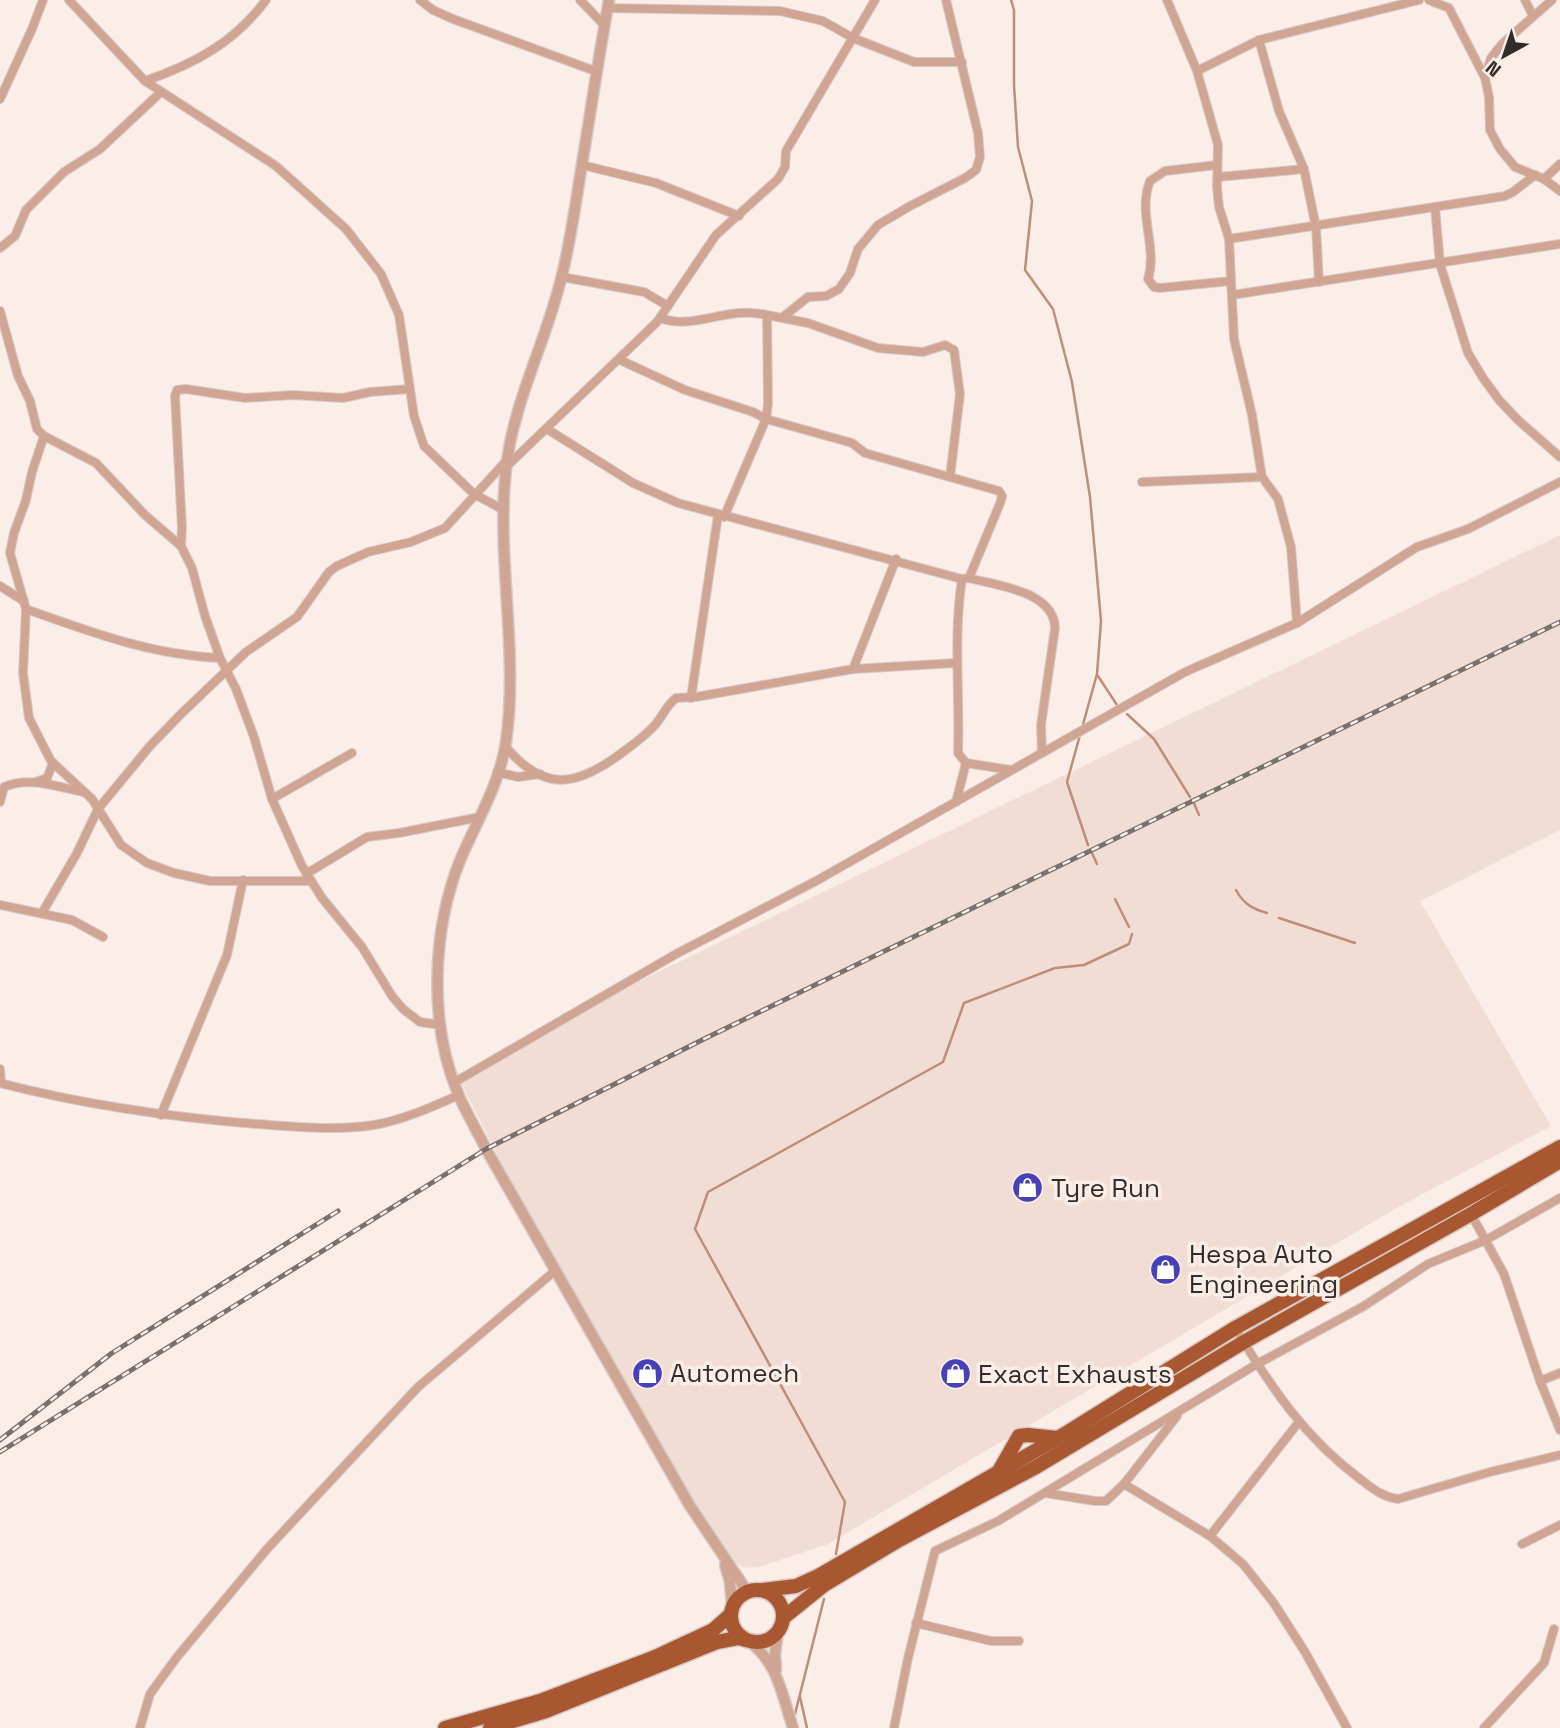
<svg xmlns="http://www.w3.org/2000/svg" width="1560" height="1728" viewBox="0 0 1560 1728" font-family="'Space Grotesk',sans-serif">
<rect width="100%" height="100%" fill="#fbede7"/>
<path fill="#f2ddd5" d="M1560,535V830L1420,901L1551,1126L1400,1206L828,1544L762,1566L745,1568L730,1559L709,1530L516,1191L461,1083L623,989Z"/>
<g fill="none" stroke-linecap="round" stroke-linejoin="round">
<g stroke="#bf8e79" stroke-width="2.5">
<path d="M1011,0L1014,10V85L1018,147L1032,201L1025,270L1053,309L1072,382L1090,497L1101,621L1097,674L1082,728"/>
<path d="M1098,676L1117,705"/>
<path d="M1127,714L1154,739L1190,797"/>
<path d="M1080,735L1067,782L1088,845"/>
<path d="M1193,801L1199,815"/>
<path d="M1092,853L1097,864"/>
<path d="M1236,890C1243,903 1252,909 1267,913"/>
<path d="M1115,899L1129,927"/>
<path d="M1279,918L1355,943"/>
<path d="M836,1554L845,1502L695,1229L708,1192L943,1062L964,1003L1055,968L1084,965L1129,944L1132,934"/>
<path d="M800,1697L807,1728"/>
<path d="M794,1718L824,1599"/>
</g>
<defs>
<g id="minor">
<path d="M69,0L145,81L276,166L346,229L381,274L399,315L414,416L424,446L474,494L504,510"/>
<path d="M420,0L433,10L453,19L598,72"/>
<path d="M580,0L605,26"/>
<path d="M1167,0L1197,71L1218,145L1217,187L1219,207L1229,239L1234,339L1252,415L1262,477L1278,499L1291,547L1297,623"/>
<path d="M1429,0L1449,8L1485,78L1489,97L1490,130L1500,149L1515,167L1544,179L1560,191"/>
<path d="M1525,0L1533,16"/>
<path d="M607,8L780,11L823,21L853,38L914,62H962"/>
<path d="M1259,40L1279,111L1304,169L1316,227L1319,282"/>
<path d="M1197,71L1259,40L1419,0"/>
<path d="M1485,78L1491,58L1502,44L1552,0"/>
<path d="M145,81C194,64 234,43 266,0"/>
<path d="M0,99L32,29L43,0"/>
<path d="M582,165L656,183L739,216"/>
<path d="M1217,165L1165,171L1150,181C1137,214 1158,247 1148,279L1154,287L1160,288L1231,281"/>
<path d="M1218,177L1304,169"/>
<path d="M1544,179L1560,164"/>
<path d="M1435,207L1440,264L1468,353L1483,378L1499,400L1518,420L1560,457"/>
<path d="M1229,239L1505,196L1513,192L1535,175"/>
<path d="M0,248L15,236L26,210L64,172L100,149L161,92"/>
<path d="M562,277L644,292L668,306"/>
<path d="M1232,295L1560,244"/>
<path d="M0,311L18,376L30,401L37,429L44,436L32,472L26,500L14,533L10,553L26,609L23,673L29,718L51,761L92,799L121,845L147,863L174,873L210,881H310"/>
<path d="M767,315L808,323L878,348L923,352L945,345L954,350L960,394L950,477"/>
<path d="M783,317L808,297L826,296L839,289L850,273L858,249L878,225L910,206L965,178L976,170L980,157L978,133L946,0"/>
<path d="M661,318C693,331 728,305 767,315L768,404L766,419L724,517"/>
<path d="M620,360L685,390L753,412L766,419L852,443L865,453L999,491L1002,496L1001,501L969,578"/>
<path d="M547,429L633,483L678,503L962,579L969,578C998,586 1054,591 1055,628L1041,725L1042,753"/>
<path d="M44,436L96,463L145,515L181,546L192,568L205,616L220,658L236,689L254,737L272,799L302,866L322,898L362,947L392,996L403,1009L420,1022L441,1025"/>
<path d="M506,467L657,322L716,235L778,179L785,167L786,151L875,0"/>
<path d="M1142,482L1262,477"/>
<path d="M181,546L182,528L175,396L177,390L186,389L245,398L293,395L343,398L370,392L410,389"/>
<path d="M0,586L24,601"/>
<path d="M26,609C90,632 152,655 220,658"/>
<path d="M853,669L896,559"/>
<path d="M691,698L718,515"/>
<path d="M505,746C545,794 578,786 623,752C634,744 647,734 656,724C663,715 667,705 676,698L696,697L853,669L956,663"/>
<path d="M966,763L1011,770"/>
<path d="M497,772L518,777L540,774"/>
<path d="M36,782L47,778L53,763"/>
<path d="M272,799L352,753"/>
<path d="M0,802L4,787C29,776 58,787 83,792"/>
<path d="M956,802L966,763L958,753C960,694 953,637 962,579"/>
<path d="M306,874L367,837L399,833L480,817"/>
<path d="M0,905L72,920L103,937"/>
<path d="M42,913L77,853L98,809L150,746L182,713L246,652L297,617L329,572L337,566L368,552L411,542L445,528L507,460"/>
<path d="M0,1069L1,1083"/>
<path d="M455,1082L676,954L816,881L1185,672L1297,623L1417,547L1468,529L1560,482"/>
<path d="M0,1083C85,1105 170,1117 257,1124C296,1127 335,1131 374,1125C403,1120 432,1107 459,1095"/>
<path d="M161,1115L227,955L243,880"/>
<path d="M1471,1214L1504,1274L1540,1381L1560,1430"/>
<path d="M1235,1328C1271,1387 1304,1437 1360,1479C1372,1488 1382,1497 1398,1499L1490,1472L1560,1455"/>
<path d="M1540,1381L1560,1373"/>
<path d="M1124,1484L1210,1536L1243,1564L1273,1602L1305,1652L1347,1728"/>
<path d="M1045,1493L1095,1501H1106L1124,1484L1177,1416"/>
<path d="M1210,1536L1298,1423"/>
<path d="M1522,1544L1560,1525"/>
<path d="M916,1623L991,1641H1019"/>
<path d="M140,1728L150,1694L177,1657L267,1549L418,1387L556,1270"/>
<path d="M894,1728L908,1658L935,1551L998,1521L1257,1364L1364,1306L1428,1264L1486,1240L1560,1198"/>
<path d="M1484,1728L1544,1663L1554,1629"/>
</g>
<g id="tertiary">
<path d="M609,0C599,55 591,109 582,164C576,201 571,239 562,275C547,340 513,402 506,469C496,560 519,651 506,742C500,783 477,821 461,858C432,929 428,1024 459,1096C467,1114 477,1131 486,1149L690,1506L747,1591"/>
<path d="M725,1565L730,1582L732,1606"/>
<path d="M749,1641C778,1663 782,1695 793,1728"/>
<path d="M776,1670L775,1654L778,1631"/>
</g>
<g id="trunk">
<path d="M999,1471L1019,1436L1028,1435L1057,1438"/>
<circle cx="757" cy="1616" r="26"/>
<path d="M763,1590L796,1586L818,1576L1068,1432L1235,1328L1560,1147"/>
<path d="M783,1618L824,1585L899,1540L1036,1467L1244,1342L1471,1214L1560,1161"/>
<path d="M445,1728L540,1701L655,1657L713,1630L730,1615"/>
<path d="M490,1728L546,1711L717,1642L738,1638L746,1640"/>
</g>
</defs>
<use href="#minor" stroke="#d7cac5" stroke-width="10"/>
<use href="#tertiary" stroke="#d7cac5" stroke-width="13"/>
<use href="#trunk" stroke="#d7cac5" stroke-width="17"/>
<use href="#minor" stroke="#d0a593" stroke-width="8"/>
<use href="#tertiary" stroke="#d0a593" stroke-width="10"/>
<use href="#trunk" stroke="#a85731" stroke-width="14"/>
<defs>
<g id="rail">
<path d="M0,1440L112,1353L338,1211"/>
<path d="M0,1452L486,1149L706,1038L1560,622"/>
</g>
</defs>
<use href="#rail" stroke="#79716e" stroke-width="5"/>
<use href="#rail" stroke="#fbede7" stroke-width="2.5" stroke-dasharray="8" stroke-linecap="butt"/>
</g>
<defs>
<symbol id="shop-disc" viewBox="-11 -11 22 22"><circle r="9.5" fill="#4641b7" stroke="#fbede7"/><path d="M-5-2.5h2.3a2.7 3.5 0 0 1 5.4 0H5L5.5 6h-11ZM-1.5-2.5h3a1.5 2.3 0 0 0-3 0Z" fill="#fff"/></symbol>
</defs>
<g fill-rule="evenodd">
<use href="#shop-disc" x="1010" y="1170" width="35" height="35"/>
<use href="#shop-disc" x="1148" y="1252" width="35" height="35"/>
<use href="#shop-disc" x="630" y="1356" width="35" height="35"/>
<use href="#shop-disc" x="938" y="1356" width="35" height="35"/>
</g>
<g text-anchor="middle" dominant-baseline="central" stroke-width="7" stroke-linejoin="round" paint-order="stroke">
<g font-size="26" fill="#322d2b" stroke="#fbede7" text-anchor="start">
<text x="1051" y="1188">Tyre Run</text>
<text x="1189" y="1254">Hespa Auto<tspan x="1189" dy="30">Engineering</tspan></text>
<text x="670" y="1373">Automech</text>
<text x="978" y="1374">Exact Exhausts</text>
</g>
</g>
<g transform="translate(1504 56) rotate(220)" stroke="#fbede7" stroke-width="5" paint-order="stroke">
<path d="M0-5L12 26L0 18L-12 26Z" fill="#322d2b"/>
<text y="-10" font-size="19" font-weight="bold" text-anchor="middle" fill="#322d2b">N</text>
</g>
</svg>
